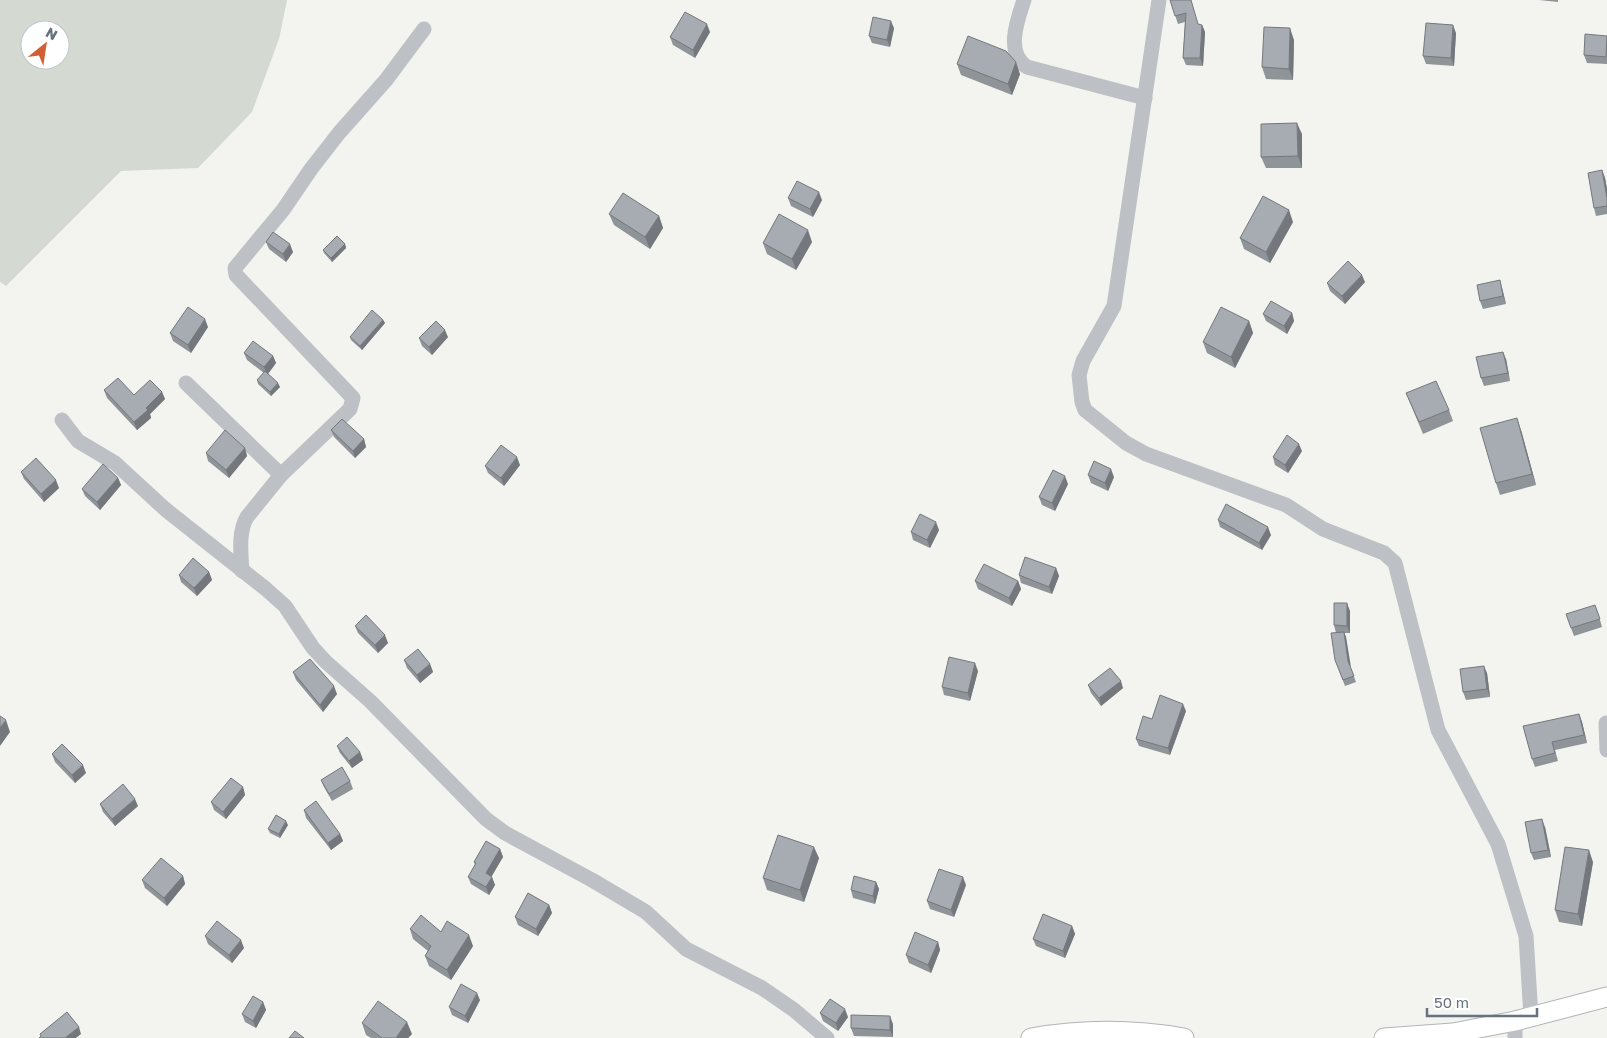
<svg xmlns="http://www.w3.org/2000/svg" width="1607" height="1038" viewBox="0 0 1607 1038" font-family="'Golos Text',sans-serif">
<rect width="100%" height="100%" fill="#f3f4f0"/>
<path fill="#d4dad2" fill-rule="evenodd" d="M0,0H287L279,39L252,112L198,168L121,171L6,286L0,282ZM30,30H60V60H30Z"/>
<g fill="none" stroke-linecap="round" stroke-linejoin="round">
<defs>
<g id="major">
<path d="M1031,1038C1082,1029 1133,1029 1184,1038"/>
<path d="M1384,1038L1453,1033L1515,1021L1607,997"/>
</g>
</defs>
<use href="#major" stroke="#b1b4b8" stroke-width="21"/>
<g stroke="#bdc0c4" stroke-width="15">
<path d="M1024,0C1017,21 1005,53 1027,67L1145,98"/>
<path d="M1159,0L1114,306L1083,361L1079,375L1082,402L1085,410L1126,443L1146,454L1286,505L1323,529L1384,553L1395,563L1438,730L1498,844L1526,936L1531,1017"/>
<path d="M186,383L281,475"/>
<path d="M62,420L78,441L115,463L165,509L266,589L285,606L313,648L326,662L370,701L486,819L505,833L592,880L646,912L686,949L762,988L794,1010L827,1038"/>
<path d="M242,571C241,554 238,532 247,517L281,475L350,409L353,398L236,275L235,268L283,210L311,169L339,133L386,80L424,29"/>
<path d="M1606,723L1607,750"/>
<path d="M1515,1038V1021"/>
</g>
<use href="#major" stroke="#fff" stroke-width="19"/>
</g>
<g fill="#8f9499">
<path d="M1170,0L1198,24L1202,25L1205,32L1203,66L1186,65L1183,58L1185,22L1178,24Z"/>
<path d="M1539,0H1558V2Z"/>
<path d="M894,28L890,47L872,43L869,36Z"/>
<path d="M710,32L695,58L673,45L670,37Z"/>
<path d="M1456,33L1454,66L1426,64L1423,56Z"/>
<path d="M1607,36V64L1587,63L1584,55Z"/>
<path d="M1294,40L1293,80L1266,79L1262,67Z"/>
<path d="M957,64L1020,74L1012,95L961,75Z"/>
<path d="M1302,134V168H1266L1261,157Z"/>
<path d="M1602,170L1605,178L1607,189V214L1596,216L1594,208Z"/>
<path d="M788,198L822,200L813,217L791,206Z"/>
<path d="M609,214L659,216L663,228L650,249L614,225Z"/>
<path d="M1293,222L1270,263L1244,249L1240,238Z"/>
<path d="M266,242L293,252L286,262L269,249Z"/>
<path d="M812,242L796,270L767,254L763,243Z"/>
<path d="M345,244L346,248L332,262L324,253L323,250Z"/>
<path d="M1365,282L1345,304L1330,291L1327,283Z"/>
<path d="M1502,288L1506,304L1483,309L1480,301Z"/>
<path d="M1292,313L1294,321L1287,334L1266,321L1263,314Z"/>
<path d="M383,320L385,323L362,350L351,340L350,337Z"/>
<path d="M1249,321L1253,333L1235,368L1207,353L1203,342Z"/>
<path d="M208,327L191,353L173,341L170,333Z"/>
<path d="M448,337L432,355L422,346L419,338Z"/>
<path d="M244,353L273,356L276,363L268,374L280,387L271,396L258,384L257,380L264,373L247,360Z"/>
<path d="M1506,359L1510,381L1484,386L1481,378Z"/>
<path d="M104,390L134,395L162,392L165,399L150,414L151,418L137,430L107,398Z"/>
<path d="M1406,393L1449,410L1453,421L1423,434Z"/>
<path d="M331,430L364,439L366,447L355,458L334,437Z"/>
<path d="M1521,430L1536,485L1500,495L1496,483Z"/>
<path d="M245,448L247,456L229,478L208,461L206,453Z"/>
<path d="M1302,451L1288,473L1275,465L1273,457Z"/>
<path d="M520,465L504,486L488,473L485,466Z"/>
<path d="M21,472L59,488L44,502L24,479Z"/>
<path d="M1088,475L1114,477L1108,491L1091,483Z"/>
<path d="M118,478L121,485L100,510L85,496L82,489Z"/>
<path d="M1068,484L1055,511L1042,505L1039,497Z"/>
<path d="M1218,520L1271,535L1262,550L1220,527Z"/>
<path d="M939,530L930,548L913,540L911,532Z"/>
<path d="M1056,568L1059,576L1052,594L1021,583L1019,575Z"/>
<path d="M209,572L212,580L197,596L181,582L179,575Z"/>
<path d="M975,581H1018L1021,589L1012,606L978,589Z"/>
<path d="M1350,611V633H1344L1346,637L1350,666L1356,682L1345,686L1335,660L1336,633L1334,625Z"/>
<path d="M1598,613L1602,627L1574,636L1571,628Z"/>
<path d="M355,626L388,643L378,653L358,633Z"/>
<path d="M404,660L430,664L433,672L420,683L407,668Z"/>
<path d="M978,671L970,701L944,695L942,687Z"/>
<path d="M293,672L337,694L323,712L296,680Z"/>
<path d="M1487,673L1490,697L1466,700L1463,692Z"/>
<path d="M1088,685L1123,688L1101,706L1091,693Z"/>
<path d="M1186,711L1170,755L1139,746L1136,739L1152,719Z"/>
<path d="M1579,714L1582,722L1587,743L1555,750L1558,761L1535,767L1532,759Z"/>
<path d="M337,746L360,752L363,760L352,768L340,753Z"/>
<path d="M52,754L86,773L75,783L55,762Z"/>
<path d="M321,780L350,781L353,789L332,801L324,787Z"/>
<path d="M243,787L245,795L226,819L214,810L211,802Z"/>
<path d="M100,804L138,806L115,826L103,812Z"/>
<path d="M304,810L340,834L343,841L331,850L306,818Z"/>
<path d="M288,825L280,838L270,833L268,829Z"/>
<path d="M1545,827L1551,857L1534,860L1531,853Z"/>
<path d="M500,849L503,857L491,876L495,885L489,895L471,884L468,877L475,865L474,862Z"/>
<path d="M819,858L804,902L767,890L763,878Z"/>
<path d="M1593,862L1582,926L1559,922L1555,910Z"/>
<path d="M183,876L185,884L167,906L145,888L142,880Z"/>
<path d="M876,882L879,889L875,904L853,898L851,890Z"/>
<path d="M966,885L954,917L930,909L927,901Z"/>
<path d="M549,905L552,913L538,936L518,925L515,917Z"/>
<path d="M1072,926L1075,934L1065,958L1036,946L1033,939Z"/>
<path d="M410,929L441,932L473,946L451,980L429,966L425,956L428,951L413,939Z"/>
<path d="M205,936L244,948L232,963L208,944Z"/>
<path d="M938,942L940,950L931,973L909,963L906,955Z"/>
<path d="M480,1000L468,1023L452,1015L449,1007Z"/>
<path d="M263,1002L266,1010L256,1028L245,1022L242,1014Z"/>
<path d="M820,1013L848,1017L838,1031L823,1021Z"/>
<path d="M362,1023L412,1034L408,1038H371L366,1035Z"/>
<path d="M893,1024V1037L854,1036L851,1028Z"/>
</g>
<g fill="#74787d">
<path d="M891,21L894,28L890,47L887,40Z"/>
<path d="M707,24L710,32L695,58L693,50Z"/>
<path d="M1202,25L1205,32L1203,66L1200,58Z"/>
<path d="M1453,25L1456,33L1454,66L1451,58Z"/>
<path d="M1290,28L1294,40L1293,80L1289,69Z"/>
<path d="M1016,62L1020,74L1012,95L1008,84Z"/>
<path d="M1297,123L1302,134V168L1298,156Z"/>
<path d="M1602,170L1605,178L1607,189V198Z"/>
<path d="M819,192L822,200L813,217L810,209Z"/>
<path d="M1289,210L1293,222L1270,263L1266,252Z"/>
<path d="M659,216L663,228L650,249L645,237Z"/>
<path d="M808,230L812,242L796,270L792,259Z"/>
<path d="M290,244L293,252L286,262L283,254Z"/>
<path d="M345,244L346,248L332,262L331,258Z"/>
<path d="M1362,275L1365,282L1345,304L1342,296Z"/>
<path d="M1500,280L1506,304L1503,296Z"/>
<path d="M1292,313L1294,321L1287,334L1284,326Z"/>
<path d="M205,319L208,327L191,353L188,345Z"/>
<path d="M383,320L385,323L362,350L360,346Z"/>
<path d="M1249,321L1253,333L1235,368L1231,357Z"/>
<path d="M445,330L448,337L432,355L429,347Z"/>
<path d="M1503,352L1506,359L1510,381L1508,373Z"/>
<path d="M273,356L276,363L267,375L264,367Z"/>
<path d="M278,383L280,387L271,396L270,392Z"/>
<path d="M162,392L165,399L150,414L151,418L137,430L134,422L146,408Z"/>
<path d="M1517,418L1521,430L1536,485L1532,474Z"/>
<path d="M364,439L366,447L355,458L353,451Z"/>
<path d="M1299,444L1302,451L1288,473L1285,465Z"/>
<path d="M245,448L247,456L229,478L226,470Z"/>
<path d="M517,457L520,465L504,486L501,478Z"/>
<path d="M1111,469L1114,477L1108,491L1105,483Z"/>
<path d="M1065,476L1068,484L1055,511L1052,503Z"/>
<path d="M118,478L121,485L100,510L97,502Z"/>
<path d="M56,480L59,488L44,502L41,494Z"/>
<path d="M936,522L939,530L930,548L927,540Z"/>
<path d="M1268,527L1271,535L1262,550L1259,543Z"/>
<path d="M1056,568L1059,576L1052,594L1049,587Z"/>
<path d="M209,572L212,580L197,596L194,588Z"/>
<path d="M1018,581L1021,589L1012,606L1009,598Z"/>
<path d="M1347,603L1350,611V633L1347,626Z"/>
<path d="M1344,632L1346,637L1351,667L1348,661Z"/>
<path d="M385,635L388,643L378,653L375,645Z"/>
<path d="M975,663L978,671L970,701L968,693Z"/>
<path d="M430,664L433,672L420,683L417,675Z"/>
<path d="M1484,666L1487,673L1490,697L1487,689Z"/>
<path d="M1121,681L1123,688L1101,706L1099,698Z"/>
<path d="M334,686L337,694L323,712L320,705Z"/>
<path d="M1183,704L1186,711L1170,755L1168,748Z"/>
<path d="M1579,714L1582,722L1587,743L1584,735Z"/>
<path d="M6,720L10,732L0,746V728Z"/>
<path d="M360,752L363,760L352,768L349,761Z"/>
<path d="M83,765L86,773L75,783L72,775Z"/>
<path d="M243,787L245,795L226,819L223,812Z"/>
<path d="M135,799L138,806L115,826L112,819Z"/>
<path d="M1542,819L1545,827L1551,857L1548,850Z"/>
<path d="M286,821L288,825L280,838L279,834Z"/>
<path d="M340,834L343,841L331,850L328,843Z"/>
<path d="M814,847L819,858L804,902L800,890Z"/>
<path d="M500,849L503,857L489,881L486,873Z"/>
<path d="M1589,850L1593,862L1582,926L1578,914Z"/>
<path d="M183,876L185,884L167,906L164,898Z"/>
<path d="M492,877L495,885L489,895L486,887Z"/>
<path d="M963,877L966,885L954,917L951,910Z"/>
<path d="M876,882L879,889L875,904L873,896Z"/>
<path d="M549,905L552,913L538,936L536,929Z"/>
<path d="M1072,926L1075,934L1065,958L1063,951Z"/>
<path d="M469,935L473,946L451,980L447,970Z"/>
<path d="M241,940L244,948L232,963L229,955Z"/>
<path d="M938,942L940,950L931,973L928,965Z"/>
<path d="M477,993L480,1000L468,1023L465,1016Z"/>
<path d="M263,1002L266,1010L256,1028L253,1021Z"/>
<path d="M845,1009L848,1017L838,1031L836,1023Z"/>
<path d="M890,1016L893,1024V1037L890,1030Z"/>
<path d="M407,1022L412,1034L408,1038H396Z"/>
<path d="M79,1027L81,1034L76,1038H65Z"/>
</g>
<g fill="#a6acb2" stroke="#74787d">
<path d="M1170,0H1191L1198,24L1202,25L1200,58H1183L1186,13L1175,16Z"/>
<path d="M685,12L707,24L693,50L670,37Z"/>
<path d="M873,17L891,21L887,40L869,36Z"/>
<path d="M1426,23L1453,25L1451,58L1423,56Z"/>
<path d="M1264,27L1290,28L1289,69L1262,67Z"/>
<path d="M1585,34L1607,36L1606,57L1584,55Z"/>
<path d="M968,36L1006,51L1016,62L1008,84L957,64Z"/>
<path d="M1297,123L1298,156L1261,157V124Z"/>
<path d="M1602,170L1607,198V206L1594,208L1588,173Z"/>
<path d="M797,181L819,192L810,209L788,198Z"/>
<path d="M623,193L659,216L645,237L609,214Z"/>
<path d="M1263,196L1289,210L1266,252L1240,238Z"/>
<path d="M779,214L808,230L792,259L763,243Z"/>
<path d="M273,232L290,244L283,254L266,242Z"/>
<path d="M337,236L345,244L331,258L323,250Z"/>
<path d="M1348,261L1362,275L1342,296L1327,283Z"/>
<path d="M1500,280L1503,296L1480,301L1477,285Z"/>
<path d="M1271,301L1292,313L1284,326L1263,314Z"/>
<path d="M188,307L205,319L188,345L170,333Z"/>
<path d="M1221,307L1249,321L1231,357L1203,342Z"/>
<path d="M372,310L383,320L360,346L350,337Z"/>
<path d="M436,321L445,330L429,347L419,338Z"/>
<path d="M253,341L273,356L264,367L244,353Z"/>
<path d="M1503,352L1508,373L1481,378L1476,357Z"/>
<path d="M265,371L278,383L270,392L257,380Z"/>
<path d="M118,378L134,395L150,380L162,392L146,408L148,410L134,422L104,390Z"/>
<path d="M1436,381L1449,410L1419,422L1406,393Z"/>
<path d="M1517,418L1532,474L1496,483L1480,428Z"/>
<path d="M342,419L364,439L353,451L331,430Z"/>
<path d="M225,430L245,448L226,470L206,453Z"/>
<path d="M1287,435L1299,444L1285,465L1273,457Z"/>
<path d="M501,445L517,457L501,478L485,466Z"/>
<path d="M36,458L56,480L41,494L21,472Z"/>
<path d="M1094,461L1111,469L1105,483L1088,475Z"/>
<path d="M103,464L118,478L97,502L82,489Z"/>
<path d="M1053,470L1065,476L1052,503L1039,497Z"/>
<path d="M1226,504L1268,527L1259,543L1218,520Z"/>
<path d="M920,514L936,522L927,540L911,532Z"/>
<path d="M1025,557L1056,568L1049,587L1019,575Z"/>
<path d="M193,558L209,572L194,588L179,575Z"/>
<path d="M984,564L1018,581L1009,598L975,581Z"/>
<path d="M1334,603H1347V626L1334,625Z"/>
<path d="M1595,605L1600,619L1571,628L1566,614Z"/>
<path d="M366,615L385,635L375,645L355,626Z"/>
<path d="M1344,632L1348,661L1354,676L1343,680L1335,660L1331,633Z"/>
<path d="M418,649L430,664L417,675L404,660Z"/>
<path d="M949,657L975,663L968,693L942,687Z"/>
<path d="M310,659L334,686L320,705L293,672Z"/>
<path d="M1484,666L1487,689L1463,692L1460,669Z"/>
<path d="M1110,668L1121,681L1099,698L1088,685Z"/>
<path d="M1160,695L1183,704L1168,748L1136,739L1143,716L1152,719Z"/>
<path d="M1579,714L1584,735L1552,742L1555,753L1532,759L1523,726Z"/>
<path d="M0,716L6,720L0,728Z"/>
<path d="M347,737L360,752L349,761L337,746Z"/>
<path d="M62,744L83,765L72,775L52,754Z"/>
<path d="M342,767L350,781L329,794L321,780Z"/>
<path d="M231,778L243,787L223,812L211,802Z"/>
<path d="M123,784L135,799L112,819L100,804Z"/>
<path d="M316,801L340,834L328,843L304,810Z"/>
<path d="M276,815L286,821L279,834L268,829Z"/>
<path d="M1542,819L1548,850L1531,853L1525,822Z"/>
<path d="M778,835L814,847L800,890L763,878Z"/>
<path d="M486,841L500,849L486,873L492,877L486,887L468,877L476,863L474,862Z"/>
<path d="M1565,847L1589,850L1578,914L1555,910Z"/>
<path d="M161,858L183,876L164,898L142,880Z"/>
<path d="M939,869L963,877L951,910L927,901Z"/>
<path d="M854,876L876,882L873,896L851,890Z"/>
<path d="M528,893L549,905L536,929L515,917Z"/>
<path d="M1043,914L1072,926L1063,951L1033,939Z"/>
<path d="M421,915L441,932L447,921L469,935L447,970L425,956L431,946L410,929Z"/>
<path d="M217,921L241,940L229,955L205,936Z"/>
<path d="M915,932L938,942L928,965L906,955Z"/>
<path d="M461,984L477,993L465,1016L449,1007Z"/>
<path d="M253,996L263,1002L253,1021L242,1014Z"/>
<path d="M830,999L845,1009L836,1023L820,1013Z"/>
<path d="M378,1001L407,1022L396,1038H382L362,1023Z"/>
<path d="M67,1012L79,1027L65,1038H39L41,1036L40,1034Z"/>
<path d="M851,1015L890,1016V1030L851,1028Z"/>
<path d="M295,1031L304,1038H289Z"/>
</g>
<g transform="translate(45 45) rotate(30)"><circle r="24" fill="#ffffff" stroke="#c2c7cb"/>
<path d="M0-4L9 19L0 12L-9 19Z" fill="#d06033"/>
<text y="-8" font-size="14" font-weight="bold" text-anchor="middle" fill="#66727e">N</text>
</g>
<path d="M1427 1008v8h110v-8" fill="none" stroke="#66727e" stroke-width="2.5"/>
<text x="1434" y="1008" font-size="15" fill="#66727e" stroke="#ffffff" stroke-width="4" paint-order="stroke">50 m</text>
</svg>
